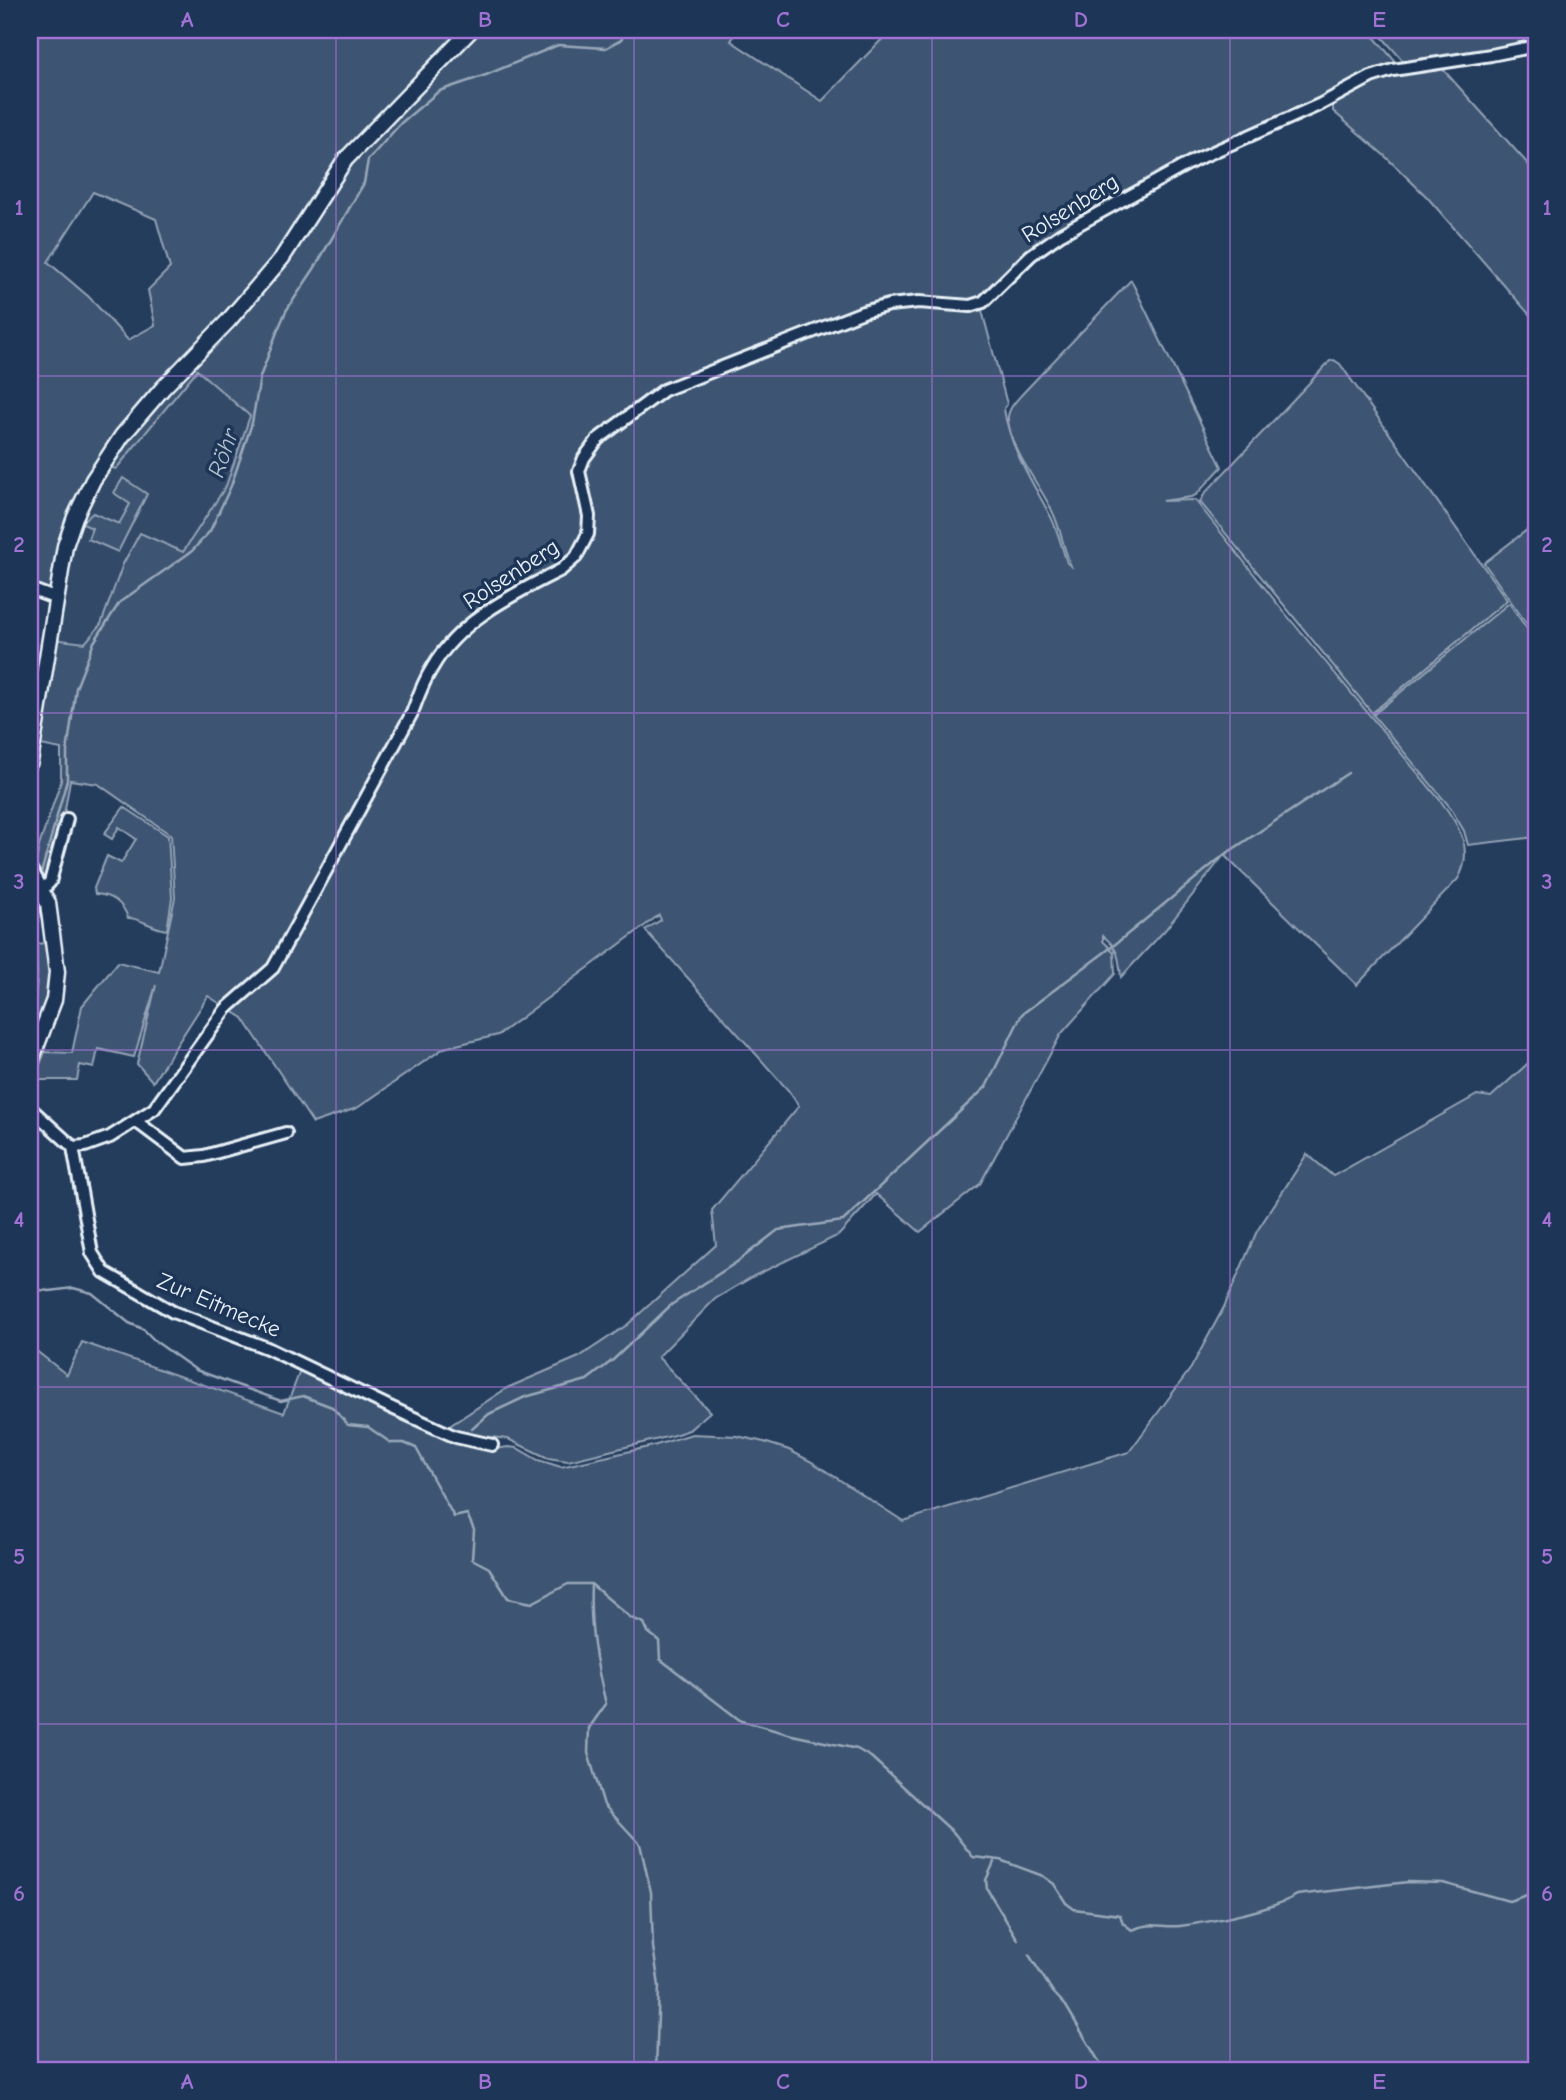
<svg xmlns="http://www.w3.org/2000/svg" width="1566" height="2100" viewBox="0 0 1566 2100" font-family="'Comic Neue',sans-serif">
<rect width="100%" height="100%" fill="#253d5d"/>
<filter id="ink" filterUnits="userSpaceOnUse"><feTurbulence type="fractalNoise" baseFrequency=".0143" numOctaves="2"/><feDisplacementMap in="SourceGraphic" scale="14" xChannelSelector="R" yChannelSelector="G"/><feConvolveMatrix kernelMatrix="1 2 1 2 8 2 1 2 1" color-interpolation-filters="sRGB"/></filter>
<g filter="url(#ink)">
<path fill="#334a68" d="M198,370L250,416L226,486L183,553L139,533L123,564L101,624L85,643L53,639L55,594L98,463L116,469Z"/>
<g fill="#3e5472" stroke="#93a2b5" stroke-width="2" fill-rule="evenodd">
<path d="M30,30H737L731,41L822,101L891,30H1368L1395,61L1394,65L1369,76L1042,244L981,307L1007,404L1004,409C1010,449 1032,481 1051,517C1058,531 1062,548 1067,563L1071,566C1064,550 1061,531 1054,515C1041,485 1012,454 1008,420C1007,409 1017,400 1024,392L1131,280L1222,467L1196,495L1191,497L1162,501L1195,500L1280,607L1440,800C1458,824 1475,849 1458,879L1357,985L1224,855L1165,930L1121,977C1119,959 1119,948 1103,936V941L1114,952L1115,974L1061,1034L980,1184L920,1232L876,1194L839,1235L754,1276L715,1299L658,1357L710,1412L689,1430L671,1436L568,1461L548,1458L508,1439L466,1434L448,1427L507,1388L579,1357L627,1325L716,1245L712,1210L799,1106L788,1090L645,930L661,920L659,915L498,1035L444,1048L357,1108L313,1123L243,1018L208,996L153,1082L137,1064L156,985L134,1057L98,1049L94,1068L80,1065L77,1080H34L45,1052L72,1053L82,1006L118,962L159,972L175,898L171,835L98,784L70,780L63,821L45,885L34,871L39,846L61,781V749L36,744L53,639L85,643L101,624L123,564L140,533L183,552L226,486L250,416L197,370L116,469L98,463L55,594L30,586ZM93,192L156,219L170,268L148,290L155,325L128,340L89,297L48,262Z"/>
<path d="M1376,30H1536V43L1410,64L1404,62Z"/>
<path d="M1440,66L1536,173V322L1427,197L1386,157L1333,111V103L1377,78Z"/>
<path d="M1334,360L1340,364L1507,600L1372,713L1200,502L1205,493L1330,361Z"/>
<path d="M123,478L147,494L118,552L88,539L92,528L81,523L93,513L119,524L130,504L114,493Z"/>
<path d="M1536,523V637L1484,563Z"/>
<path d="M1509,603L1536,642V837L1468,845L1464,831L1450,807L1373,715Z"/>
<path d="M124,807L168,836L172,898L167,930C151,928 141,918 128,918C123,903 111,895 95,894L94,888L107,856L121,863L136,839L119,827L112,839L104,834Z"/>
<path d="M47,943C52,982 49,1009 30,1044V980L37,979L34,944Z"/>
<path d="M1536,1056V2070H30V1346L67,1375L82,1342L284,1413L301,1368L436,1432L490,1450L508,1447L517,1448L538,1460L561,1467L653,1446L692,1434L737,1436L764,1442L789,1450L812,1462L903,1521L1129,1452L1191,1368L1224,1307L1257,1231L1307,1154L1333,1176L1477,1095L1491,1097Z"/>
</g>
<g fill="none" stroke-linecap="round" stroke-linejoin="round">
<g stroke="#99a8ba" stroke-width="2.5">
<path d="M40,877L67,780V752L76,688L94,642L120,602L192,551L210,531L231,486L252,423L260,377L277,332L286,311L314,269L364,183L368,160L401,123L439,91L486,75L558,45L606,48L621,40L626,30"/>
<path d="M30,1023L34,1011L37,974L35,893"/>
<path d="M30,1289L50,1291L73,1288L92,1293L129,1323L143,1329L155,1341L196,1370L281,1401L303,1396L332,1407L348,1425L368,1427L391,1443H404L416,1448L454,1517L467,1514L474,1530L472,1559L489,1568L508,1598L532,1603L568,1584H591L631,1618L644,1623L648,1632L659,1641L660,1659L741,1721L792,1735L857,1749L871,1757L954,1833L973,1857L1000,1860L1043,1876L1054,1884L1066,1903L1074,1909L1120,1915L1123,1923L1132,1930C1151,1921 1162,1928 1180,1926C1210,1922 1273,1910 1297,1895L1408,1882L1443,1883L1509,1901L1536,1892"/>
<path d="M472,1429L489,1414L525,1397L587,1380L613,1360L671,1305L737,1262L778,1230L843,1221L986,1087L1022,1014L1113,946L1224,855L1348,773"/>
<path d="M591,1585C589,1627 596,1663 606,1704L589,1728L588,1753L604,1805L640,1844L651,1892L653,1947L659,1986L656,2070"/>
<path d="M995,1860L986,1880L987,1889L1018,1940"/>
<path d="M1029,1955L1053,1992L1066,2006L1104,2070"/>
</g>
<defs>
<g id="street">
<path d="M30,589L57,599"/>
<path d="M42,890L50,882L67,819"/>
<path d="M30,1108L73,1147L92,1253L104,1272L173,1312L267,1348L392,1408L456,1437L492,1445"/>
<path d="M137,1122L185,1158L204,1156L286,1133"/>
<path d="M73,1147L85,1146L110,1137L154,1109L226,1009L273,968L412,713C418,697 423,682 432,668C459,620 514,594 561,570L576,557L588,534L589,516L579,471L584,458L598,439L664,390L863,312L889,305L919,302L970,306L983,302L1031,255L1061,234L1195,160L1321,104L1371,77L1393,70L1491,55L1536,46"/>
</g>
<g id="secondary">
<path d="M30,762L65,546L75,517L93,480L122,436L163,388L229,320L282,258L345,160L471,30"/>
<path d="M30,871L48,903L57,972L54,1000L30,1063"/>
</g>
</defs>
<use href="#street" stroke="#e8f1f8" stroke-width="16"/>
<use href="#secondary" stroke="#e8f1f8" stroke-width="19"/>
<use href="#street" stroke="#1d3557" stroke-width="10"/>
<use href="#secondary" stroke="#1d3557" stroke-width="14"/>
</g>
</g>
<path fill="none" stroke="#a171d3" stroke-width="2" stroke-opacity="0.55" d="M336,30V2070M634,30V2070M932,30V2070M1230,30V2070M30,376H1536M30,713H1536M30,1050H1536M30,1387H1536M30,1724H1536"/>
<g text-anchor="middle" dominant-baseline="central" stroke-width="7" stroke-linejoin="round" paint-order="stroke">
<g font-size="23" fill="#e8f1f8" stroke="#1d3557">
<text transform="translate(1070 208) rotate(-32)">Rolsenberg</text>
<text transform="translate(511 574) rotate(-33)">Rolsenberg</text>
<text transform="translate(219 1305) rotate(23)">Zur Eitmecke</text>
</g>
<g font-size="24" font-style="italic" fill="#b4c1ce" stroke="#1d3557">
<text transform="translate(223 453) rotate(-71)">Röhr</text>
</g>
</g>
<rect width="1566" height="2100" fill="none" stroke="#1d3557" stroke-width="77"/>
<rect x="38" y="38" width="1490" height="2024" fill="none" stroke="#a171d3" stroke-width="2.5"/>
<g font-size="23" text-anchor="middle" font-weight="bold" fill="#a171d3">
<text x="187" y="27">A</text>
<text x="485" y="27">B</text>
<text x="783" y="27">C</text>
<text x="1081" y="27">D</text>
<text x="1379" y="27">E</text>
<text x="19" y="215">1</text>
<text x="1547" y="215">1</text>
<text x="19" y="552">2</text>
<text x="1547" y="552">2</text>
<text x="19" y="889">3</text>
<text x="1547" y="889">3</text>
<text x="19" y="1227">4</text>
<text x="1547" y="1227">4</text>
<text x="19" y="1564">5</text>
<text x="1547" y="1564">5</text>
<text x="19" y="1901">6</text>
<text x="1547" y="1901">6</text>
<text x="187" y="2089">A</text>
<text x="485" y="2089">B</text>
<text x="783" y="2089">C</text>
<text x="1081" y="2089">D</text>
<text x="1379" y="2089">E</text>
</g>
</svg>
